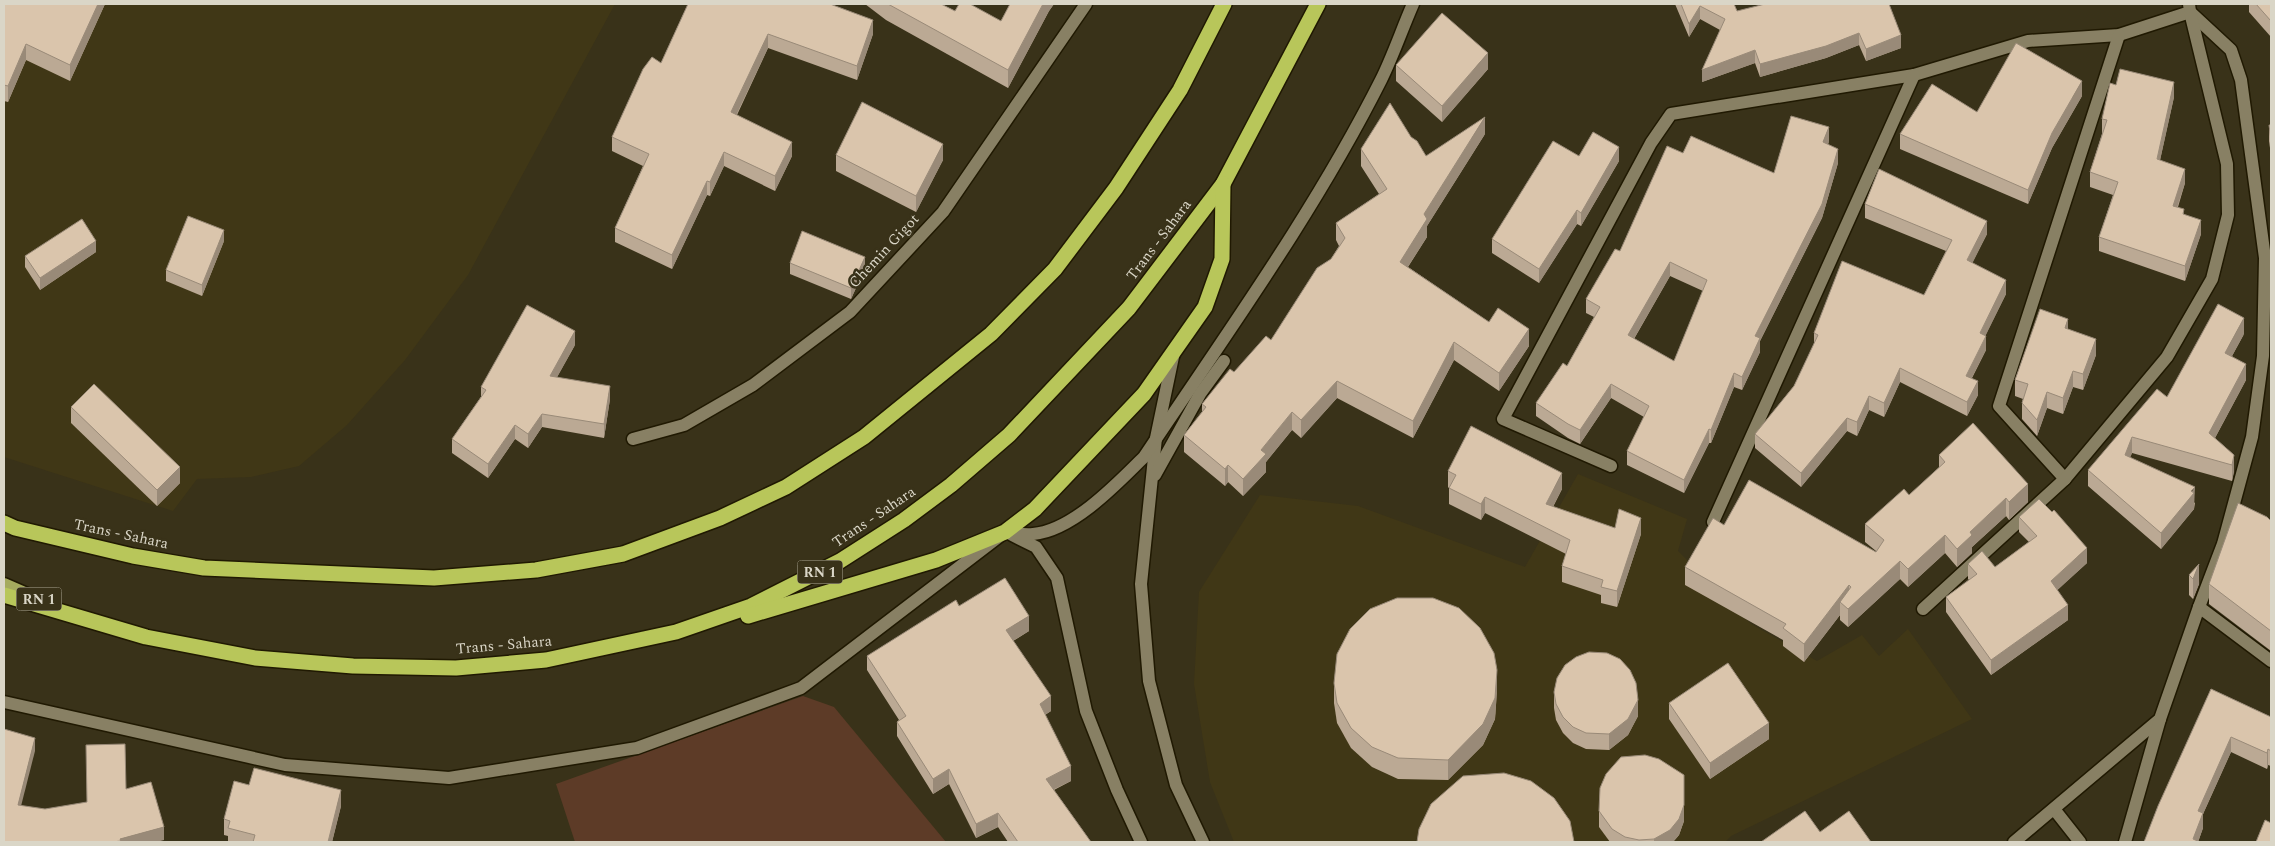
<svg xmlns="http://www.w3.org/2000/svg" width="2275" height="846" viewBox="0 0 2275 846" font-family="Spectral,serif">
<rect width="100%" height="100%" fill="#393219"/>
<g fill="#403716">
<path d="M4,4H615L468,275L405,360L347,425L299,466L251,477L197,479L173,511L4,457Z"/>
<path d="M1578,474L1687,519L1678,551L1751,624L1817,661L1862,635L1879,656L1908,629L1972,719L1731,836L1725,842H1234L1210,782L1194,684L1199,592L1260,495L1358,506L1525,567Z"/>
</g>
<path fill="#5d3b27" d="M803,696L834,707L946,842H575L556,784Z"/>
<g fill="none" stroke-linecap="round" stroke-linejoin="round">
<defs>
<g id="minor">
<path d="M2190,12L2231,50L2241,80L2265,258L2263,356L2252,437L2223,544L2199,607L2271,661"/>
<path d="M1174,352L1156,438L1141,584L1149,681L1176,785L1203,842"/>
<path d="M633,439L684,425L753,385L850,312L943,212L1086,4"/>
<path d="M1611,466L1503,419L1651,143L1671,114L1914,75L2028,41L2119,35L2190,12L2189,4"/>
<path d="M1155,475L1200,394L1224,361"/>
<path d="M2065,479L1999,406L2119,35"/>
<path d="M1713,522L1914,75"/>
<path d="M1012,535L1036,547L1057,578L1086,711L1117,790L1141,842"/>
<path d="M1923,609L2065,479L2167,357L2212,279L2228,215L2227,164L2190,12"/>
<path d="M4,702L285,765L449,778L637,748L801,688L1005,532C1014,533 1024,535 1033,534C1072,531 1117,484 1144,457C1226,334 1314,213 1381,80C1393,56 1402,29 1413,4"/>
<path d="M2054,809L2080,842"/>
<path d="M2014,842L2160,719L2199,607"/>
<path d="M2125,842L2160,719"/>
</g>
<path id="major" d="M4,584L43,601"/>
<g id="highway">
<path d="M4,523L15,528L133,556L204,568L434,578L536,570L623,554L720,518L786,487L864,437L991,334L1055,269L1116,188L1180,90L1224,4"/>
<path d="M4,595L146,637L255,658L353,666L456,668L546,660L676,632L751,606L840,561L904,520L951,485L1009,435L1129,308L1223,184L1318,4"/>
<path d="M748,616L936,560L1005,532L1035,509L1144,394L1205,307L1222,259L1223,184"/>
</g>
</defs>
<use href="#minor" stroke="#201902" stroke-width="15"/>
<use href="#major" stroke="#201902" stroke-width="15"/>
<use href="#highway" stroke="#201902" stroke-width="18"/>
<use href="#minor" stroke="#888064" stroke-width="12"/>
<use href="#major" stroke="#a5aa5e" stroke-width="12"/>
<use href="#highway" stroke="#b8c65a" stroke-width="15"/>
</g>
<g fill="#bba994" fill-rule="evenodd">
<path d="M4,4H105L70,81L26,60L8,102L4,101Z"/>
<path d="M688,4L873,34L857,80L768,48L737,115L792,156L775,191L724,166L710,196L707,195L672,269L615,242V228L643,166L612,151V137L661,63Z"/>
<path d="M865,4H941L955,11L1001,21L1010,4H1054L1049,11L1008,88L886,20Z"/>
<path d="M1675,4H1734L1737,11L1889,4L1901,48L1866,61L1859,45L1826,58L1760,77L1755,63L1702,82L1720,30L1700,19L1689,37Z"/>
<path d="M2249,4H2271V37L2249,12Z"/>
<path d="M1396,65L1488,69L1442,122L1396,81Z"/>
<path d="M2082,96L2052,148L2028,204L1900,149V134L1977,112Z"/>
<path d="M2174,97L2160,160L2185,183L2178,207L2201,234L2185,281L2099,251V237L2113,195L2090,187V172L2102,134V119Z"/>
<path d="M2269,125H2271V155L2269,141Z"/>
<path d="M1485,134L1427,226V237L1408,267L1489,322L1529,346L1499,391L1454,360L1413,438L1337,398L1301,438L1292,430L1266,462V472L1243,496L1228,482L1225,486L1184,452V435L1202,412V404L1234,372L1271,340L1331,259L1339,246L1336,240V223L1379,194L1361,166V149L1411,137L1426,156Z"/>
<path d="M1829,141L1828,145L1838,163L1822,218L1760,341V352L1742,390L1734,387L1711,443H1709L1684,493L1627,465V451L1644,417L1611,398L1580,444L1568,438L1536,416V403L1567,366L1594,317L1586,313V299L1620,251L1683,153L1774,173ZM1670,276L1703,291L1674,361L1634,339Z"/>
<path d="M836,155L943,160L916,212L836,171Z"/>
<path d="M1579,156L1619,161L1581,226L1577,224L1539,283L1492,253V239Z"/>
<path d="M1865,204L1987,234L1972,263L2006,294L1985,336L1986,350L1972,378L1978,395L1967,416L1900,382L1884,417L1869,410L1857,436L1847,431L1801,487L1755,448V434L1794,386L1814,345V333L1924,295L1946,251L1865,218Z"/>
<path d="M224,241L202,296L166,281V270Z"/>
<path d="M96,252L40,290L25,267V256Z"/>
<path d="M790,263L865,268L851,299L790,274Z"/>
<path d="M2068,329L2096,355L2083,390L2073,387L2063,414L2047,408L2037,436L2022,419V403L2023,399L2015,396V380Z"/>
<path d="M2244,334L2232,356L2246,380L2215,438L2234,455V471L2232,481L2132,453L2130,457L2195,503L2194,509L2161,549L2088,486V470L2167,397Z"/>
<path d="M575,345L557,377L610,399L604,438L542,427L528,448L515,439L488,478L452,453V439L481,397V387Z"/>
<path d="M71,407L180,483L157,506L71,423Z"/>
<path d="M1939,455L2028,502L2009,520L2006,516L1972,547V553L1957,567L1945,553L1908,587L1900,579L1848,627L1840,620V615L1804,662L1783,646V640L1685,585V567L1724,525L1876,552V551L1865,542V524L1909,495L1939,468Z"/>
<path d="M1448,471L1562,489L1553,507L1615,528L1641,534L1617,607L1601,603V595L1562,582V566L1566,554L1485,513L1481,520L1449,504V488L1448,487Z"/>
<path d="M2019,517L2087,563L2057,590L2068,620L1991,675L1946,612V597L1969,580L1968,579V564L1995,567L2029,542L2019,532Z"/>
<path d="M2271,521V651L2209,604V584Z"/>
<path d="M2189,575L2199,584L2193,599L2189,595Z"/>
<path d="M959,606L1029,631L1013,641L1051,711L1045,715L1071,781L1054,790L1091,842H1008L998,827L976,838L949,784L933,794L897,736V722L899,720L867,670V656Z"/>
<path d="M1334,683L1497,690L1495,719L1483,745L1448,780L1398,779L1372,767L1351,748L1337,723L1334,703Z"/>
<path d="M2211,689L2271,717V766L2268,765L2267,769L2231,752L2203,814V828L2198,842H2144Z"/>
<path d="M1554,692L1638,716L1628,735L1609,750L1586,749L1573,743L1563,733L1556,720L1554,708Z"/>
<path d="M1669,703L1769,739L1710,779L1669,719Z"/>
<path d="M341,806L332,842H228V836L224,835V819Z"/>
<path d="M1599,811L1684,821L1679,835L1673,842H1610L1599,827Z"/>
</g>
<g fill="#998a78">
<path d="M98,4H105L70,81V65Z"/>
<path d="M1043,4H1054L1049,11L1008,88V70Z"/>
<path d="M1700,6V19L1689,37V24Z"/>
<path d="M873,20V34L857,80V66Z"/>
<path d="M1859,33V45L1826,58L1760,77V64Z"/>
<path d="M768,34V48L731,126V112Z"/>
<path d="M1901,35V48L1866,61V49Z"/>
<path d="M26,44V60L8,102V86Z"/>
<path d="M1755,50V63L1702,82V70Z"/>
<path d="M1488,53V69L1442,122V106Z"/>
<path d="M2082,81V96L2052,148L2028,204V190L2052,133Z"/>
<path d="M2174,82V97L2157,174V159Z"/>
<path d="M1485,117V134L1427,226V237L1400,279V262L1424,214Z"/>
<path d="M1829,127V141L1823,156V142Z"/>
<path d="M792,142V156L775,191V176Z"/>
<path d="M943,144V160L916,212V196Z"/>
<path d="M1619,147V161L1581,226V213Z"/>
<path d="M1838,149V163L1822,218L1760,341V352L1742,390V377L1755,336Z"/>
<path d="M724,152V166L710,196V182Z"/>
<path d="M2185,169V183L2173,220V206Z"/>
<path d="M707,181V195L672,269V255Z"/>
<path d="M1577,210V224L1539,283V269Z"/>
<path d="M2201,220V234L2185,281V266Z"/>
<path d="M1987,221V234L1967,274V260Z"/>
<path d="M224,230V241L202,296V285Z"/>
<path d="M96,241V252L40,290V278Z"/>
<path d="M865,257V268L851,299V288Z"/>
<path d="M1670,262V276L1628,349V335Z"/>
<path d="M2006,280V294L1980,347V333Z"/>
<path d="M2244,318V334L2225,369V353Z"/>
<path d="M2068,319V335L2065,328Z"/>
<path d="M1529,329V346L1499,391V373Z"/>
<path d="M575,331V345L550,390V376Z"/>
<path d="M1986,336V350L1966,389V376Z"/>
<path d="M2096,339V355L2083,390V374Z"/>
<path d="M1454,342V360L1413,438V421Z"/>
<path d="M2246,364V380L2209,449V433Z"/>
<path d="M1900,368V382L1884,417V403Z"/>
<path d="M2073,371V387L2063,414V398Z"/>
<path d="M1734,373V387L1711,443V430Z"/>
<path d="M1337,381V398L1301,438V420Z"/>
<path d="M1978,381V395L1967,416V402Z"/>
<path d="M1611,384V398L1580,444V430Z"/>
<path d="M610,386V399L604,438V424Z"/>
<path d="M2047,392V408L2037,436V420Z"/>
<path d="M1869,396V410L1857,436V422Z"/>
<path d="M1292,412V430L1266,462V472L1243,496V479L1261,450Z"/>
<path d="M542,414V427L528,448V434Z"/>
<path d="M1847,418V431L1801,487V473Z"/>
<path d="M515,425V439L488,478V464Z"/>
<path d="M1709,429V443L1684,493V480Z"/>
<path d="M2132,437V453L2125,471V455Z"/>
<path d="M2234,455V471L2232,481V465Z"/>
<path d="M1228,465V482L1225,486V469Z"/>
<path d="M180,467V483L157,506V490Z"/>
<path d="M1562,473V489L1546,520V504Z"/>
<path d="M2028,484V502L2009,520V502Z"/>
<path d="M2195,487L2194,509L2161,549V533Z"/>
<path d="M1485,497V513L1481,520V504Z"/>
<path d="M2006,498V516L1972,547V553L1957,567V549L1970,532Z"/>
<path d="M1641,518V534L1617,607V591Z"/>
<path d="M1945,535V553L1908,587V569Z"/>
<path d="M2087,548V563L2051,596V581Z"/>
<path d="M1900,561V579L1848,627V609Z"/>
<path d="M2199,564V584L2193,599V579Z"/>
<path d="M1849,585V603L1840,602V615L1804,662V644Z"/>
<path d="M2068,605V620L1991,675V660Z"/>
<path d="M1029,616V631L1006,645V630Z"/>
<path d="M1497,670V690L1495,719L1483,745L1448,780V760Z"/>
<path d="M1051,696V711L1040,718V704Z"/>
<path d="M1638,700V716L1628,735L1609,750V734Z"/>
<path d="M1769,723V739L1710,779V763Z"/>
<path d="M2231,737V752L2203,814V828L2198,842H2193L2198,811Z"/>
<path d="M35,738V751L18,818V805Z"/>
<path d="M2268,749V765L2267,769V753Z"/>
<path d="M1071,766V781L1046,793V779Z"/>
<path d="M949,769V784L933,794V779Z"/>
<path d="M341,790V806L332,842H328Z"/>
<path d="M1684,805V821L1679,835L1673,842H1654V839Z"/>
<path d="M998,813V827L976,838V824Z"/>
<path d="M164,827V840L157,842H121L120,839Z"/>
</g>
<g fill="#dac5ac" stroke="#998a78" fill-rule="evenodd">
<path d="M4,4H98L70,65L26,44L8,86L4,85Z"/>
<path d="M688,4H830L873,20L857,66L768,34L731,112L792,142L775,176L724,152L710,182L707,181L672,255L615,228L649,154L612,137L643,69L652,57L661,63Z"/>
<path d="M888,4H941L955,11L959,4H970L1001,21L1010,4H1043L1008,70Z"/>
<path d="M1681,4H1734L1737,11L1765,4H1889L1901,35L1866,49L1859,33L1826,46L1760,64L1755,50L1702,70L1725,19L1700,6L1689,24Z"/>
<path d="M2256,4H2271V21Z"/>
<path d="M1442,13L1488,53L1442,106L1396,65Z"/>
<path d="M2016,43L2082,81L2052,133L2028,190L1900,134L1932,84L1977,112Z"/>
<path d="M2120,69L2174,82L2157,159L2185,169L2173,206L2184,209L2183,214L2201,220L2185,266L2099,237L2118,182L2090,172L2107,120L2102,119L2110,83L2116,85Z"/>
<path d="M862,102L943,144L916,196L836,155Z"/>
<path d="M1390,103L1411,137L1417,141L1426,156L1485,117L1424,214L1427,219L1400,262L1489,322L1498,308L1529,329L1499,373L1454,342L1413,421L1337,381L1301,420L1292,412L1261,450L1266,454L1243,479L1228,465L1225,469L1184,435L1206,407L1202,404L1230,369L1234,372L1266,336L1271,340L1317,268L1331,259L1345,238L1336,223L1387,189L1361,149Z"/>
<path d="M1791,116L1829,127L1823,142L1838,149L1822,204L1755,336L1760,338L1742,377L1734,373L1711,430L1709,429L1684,480L1627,451L1649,406L1611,384L1580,430L1568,424L1536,403L1563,363L1567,366L1600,307L1586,299L1615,249L1620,251L1667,146L1683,153L1691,136L1774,173ZM1670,262L1707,280L1674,361L1628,335Z"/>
<path d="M2269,125H2271V140Z"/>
<path d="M1593,132L1619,147L1581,213L1577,210L1539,269L1492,239L1553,141L1579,156Z"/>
<path d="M1879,169L1987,221L1967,260L2006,280L1980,333L1986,336L1966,376L1978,381L1967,402L1900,368L1884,403L1869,396L1857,422L1847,418L1801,473L1755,434L1794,386L1818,335L1814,333L1842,261L1924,295L1952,240L1865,204Z"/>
<path d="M188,216L224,230L202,285L166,270Z"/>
<path d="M82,219L96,241L40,278L25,256Z"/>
<path d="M802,231L865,257L851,288L790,263Z"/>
<path d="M2218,304L2244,318L2225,353L2246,364L2209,433L2234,455L2232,465L2132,437L2125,455L2195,487L2191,491L2194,493L2161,533L2088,470L2157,389L2167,397Z"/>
<path d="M527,305L575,331L550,376L610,386L604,424L542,414L528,434L515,425L488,464L452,439L486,390L481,387Z"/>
<path d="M2040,309L2068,319L2065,328L2096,339L2083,374L2073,371L2063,398L2047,392L2037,420L2022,403L2028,384L2015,380Z"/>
<path d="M94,384L180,467L157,490L71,407Z"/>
<path d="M1973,423L2028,484L2009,502L2006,498L1970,532L1972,535L1957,549L1945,535L1908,569L1900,561L1848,609L1840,602L1851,587L1849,585L1804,644L1783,628L1786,624L1685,567L1713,518L1724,525L1749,480L1876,552L1884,540L1865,524L1904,489L1909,495L1945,462L1939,455Z"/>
<path d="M1471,426L1562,473L1546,504L1615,528L1619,509L1641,518L1617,591L1601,587L1603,580L1562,566L1570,540L1485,497L1481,504L1449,488L1456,475L1448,471Z"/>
<path d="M2039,499L2052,512L2054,510L2087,548L2051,581L2068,605L1991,660L1946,597L1977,574L1968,564L1982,551L1995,567L2037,536L2019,517Z"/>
<path d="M2238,503L2267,517L2271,521V631L2209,584Z"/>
<path d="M2199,564L2193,579L2189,575Z"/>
<path d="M1005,578L1029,616L1006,630L1051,696L1040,704L1071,766L1046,779L1091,842H1018L998,813L976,824L949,769L933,779L897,722L906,716L867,656L956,600L959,606Z"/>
<path d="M1397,598H1433L1459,608L1480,628L1494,653L1497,670L1495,698L1483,724L1448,760L1398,758L1372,747L1351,728L1337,703L1334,683L1337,654L1350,629L1370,609Z"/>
<path d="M1589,652L1607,653L1620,659L1630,670L1636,683L1638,700L1628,719L1609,734L1586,733L1573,727L1563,717L1556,704L1554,692L1557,678L1565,665L1576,657Z"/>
<path d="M1728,663L1769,723L1710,763L1669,703Z"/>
<path d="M2211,689L2271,717V751L2268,749L2267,753L2231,737L2198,811L2203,813L2193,839L2200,842H2144L2158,806Z"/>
<path d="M4,729L35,738L18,805L45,809L87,802L86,745L125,744L126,789L151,782L164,827L120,839L121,841L112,842H4Z"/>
<path d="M1645,755L1659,759L1684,775V805L1679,819L1670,830L1654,839L1639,840L1625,837L1612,829L1599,811L1600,788L1606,774L1621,757Z"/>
<path d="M254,768L341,790L328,842H253L255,835L228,828L230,821L224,819L234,781L249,785Z"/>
<path d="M1504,773L1531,781L1554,798L1570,821L1574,842H1417L1419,829L1431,804L1463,776Z"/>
<path d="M1805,811L1820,832L1849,811L1871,842H1761Z"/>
<path d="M2265,820L2271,823V842H2256Z"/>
</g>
<g text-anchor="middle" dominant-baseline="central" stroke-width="5" stroke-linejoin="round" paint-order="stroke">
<g fill="#393219" stroke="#aaa593" stroke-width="1">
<rect x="797.5" y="560.5" width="45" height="23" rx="4"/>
<rect x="16.5" y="587.5" width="45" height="23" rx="4"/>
</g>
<g font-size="14" font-weight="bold" fill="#dad6c7">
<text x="820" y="572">RN 1</text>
<text x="39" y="599">RN 1</text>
</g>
<g font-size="15" fill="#dad6c7" stroke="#393219">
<text transform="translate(1159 240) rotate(-53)">Trans - Sahara</text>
<text transform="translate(884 251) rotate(-47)">Chemin Gigot</text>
<text transform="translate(874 517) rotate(-34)">Trans - Sahara</text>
<text transform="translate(121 534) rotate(12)">Trans - Sahara</text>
<text transform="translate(504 645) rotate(-5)">Trans - Sahara</text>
</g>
</g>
<rect width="2275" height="846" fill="none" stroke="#dad6c7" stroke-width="10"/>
</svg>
